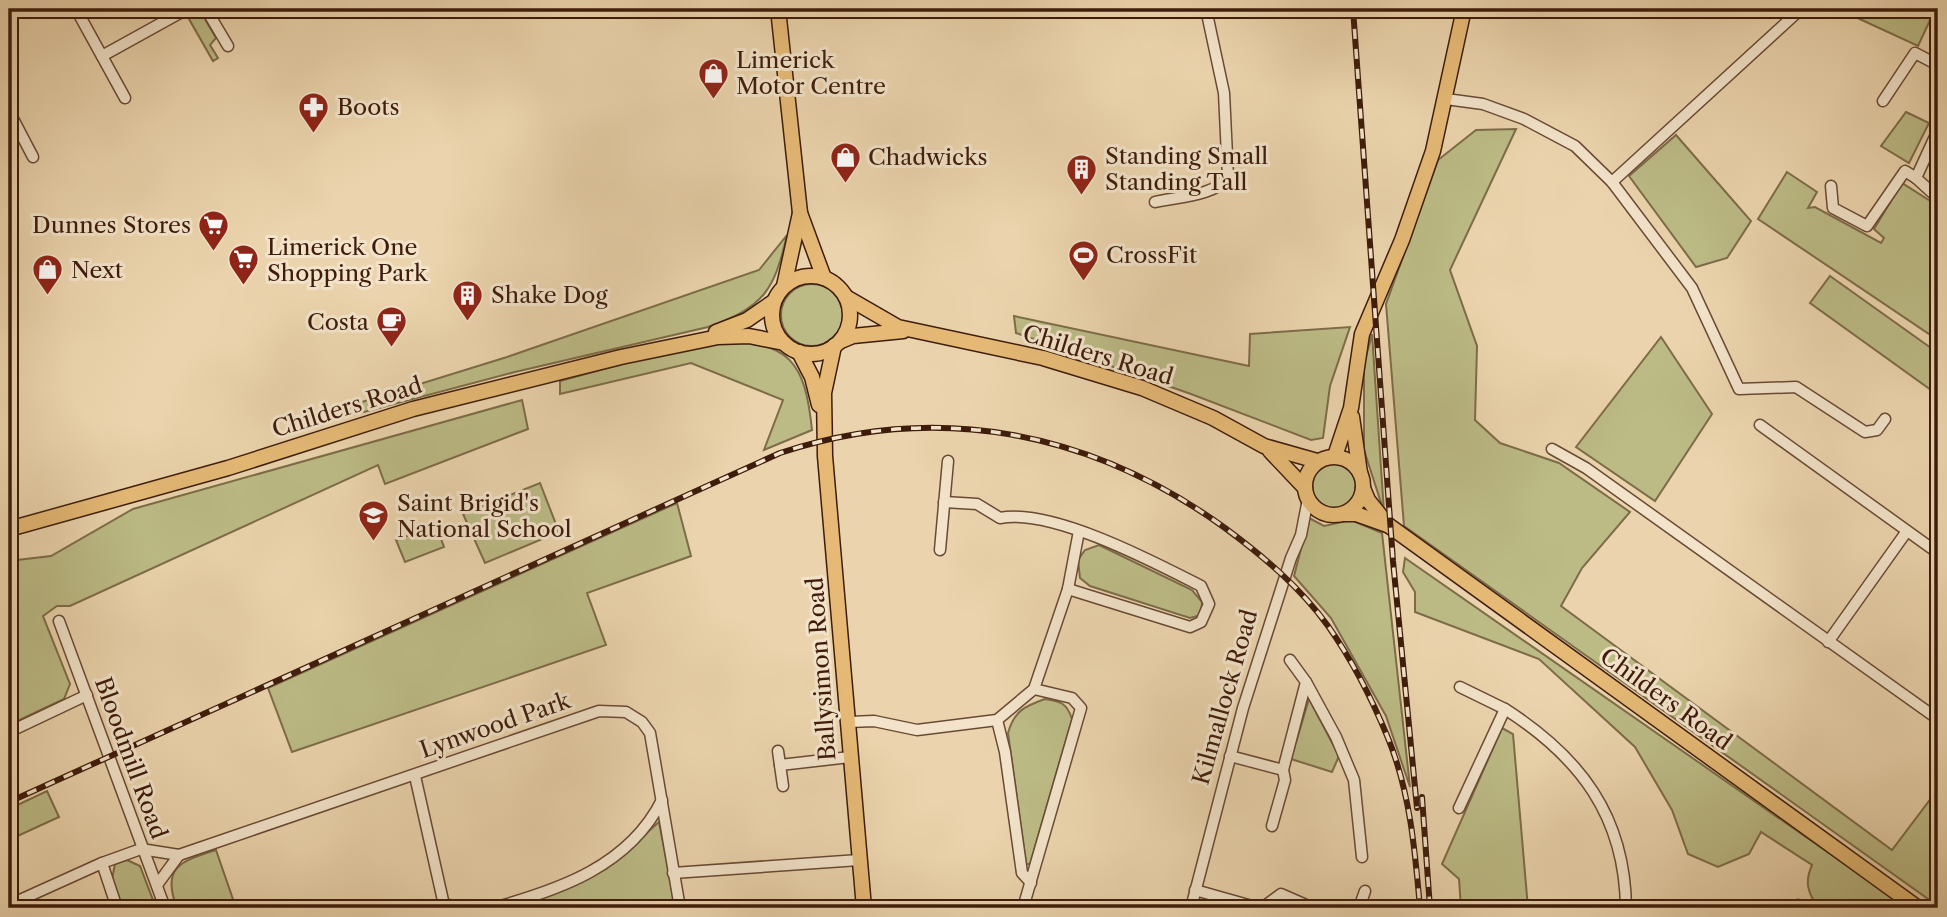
<svg xmlns="http://www.w3.org/2000/svg" width="1947" height="917" viewBox="0 0 1947 917" font-family="'Libre Caslon Text',serif">
<rect width="100%" height="100%" fill="#ebd4ad"/>
<filter id="stains"><feTurbulence type="fractalNoise" baseFrequency=".00286" numOctaves="4"/><feColorMatrix values="0 0 0 0 .2 0 0 0 0 .09 0 0 0 0 .02 0 0 0 .5 -.17"/></filter>
<radialGradient id="worn" r=".72"><stop offset=".6" stop-color="#630" stop-opacity="0"/><stop offset="1" stop-color="#630" stop-opacity=".3"/></radialGradient>
<g fill="#bcbb86" stroke="#7d6c48" stroke-width="2">
<path d="M1838,9H1938V21L1931,18L1918,46Z"/>
<path d="M201,12L216,38L210,45L218,58L213,61L189,19Z"/>
<path d="M1906,112L1929,123L1909,163L1881,146Z"/>
<path d="M1516,129L1450,270L1477,346L1475,420L1500,443L1559,463L1630,512L1582,568L1561,606L1892,850L1938,789V906L1404,526L1386,304L1438,160L1476,130Z"/>
<path d="M1676,135L1751,221L1727,258L1696,267L1629,176Z"/>
<path d="M1787,172L1817,192L1808,208L1815,207L1881,243L1884,238L1874,229L1902,183L1938,206V277L1934,283L1938,287V340L1758,219Z"/>
<path d="M787,235C774,291 764,307 708,327L515,372L349,416L339,409L507,357L759,270Z"/>
<path d="M1830,276L1938,353V395L1810,303Z"/>
<circle cx="812" cy="315" r="31"/>
<path d="M1014,316L1249,366L1250,334L1350,327L1330,386L1323,438L1311,440L1191,394L1016,333Z"/>
<path d="M1372,334L1384,512L1364,450V364Z"/>
<path d="M1661,337L1712,414L1655,501L1576,447Z"/>
<path d="M719,341C791,341 805,363 812,430L764,450L783,400L691,363L560,394V381L669,351Z"/>
<path d="M522,400L528,429L385,484L378,465L70,606H57L43,616L70,684L64,699L9,725V561L51,556L133,509Z"/>
<circle cx="1333" cy="486" r="23"/>
<path d="M540,483L559,532L485,563L463,514Z"/>
<path d="M677,503L691,556L587,593L606,645L292,752L268,688Z"/>
<path d="M1309,518L1324,526L1351,520L1382,533L1410,787L1386,716L1331,618L1294,576Z"/>
<path d="M436,525L444,547L405,562L396,540Z"/>
<path d="M1099,545L1192,590L1202,602L1201,615L1190,618L1090,586L1080,578L1078,560L1085,550Z"/>
<path d="M1405,558L1908,908H1814L1816,905C1807,890 1805,881 1812,865L1761,832L1749,854L1718,867L1688,854L1672,810L1635,747L1539,659L1415,612V592L1403,572Z"/>
<path d="M1045,699C1060,701 1067,703 1072,719L1030,864H1026L1008,733C1014,711 1025,706 1045,699Z"/>
<path d="M1309,699L1339,756L1332,772L1291,759Z"/>
<path d="M1502,728L1513,734L1528,908H1461L1459,879L1442,864Z"/>
<path d="M47,791L59,817L9,840V809Z"/>
<path d="M659,822L674,899L671,908L521,906L606,869Z"/>
<path d="M216,850L236,908H177C161,868 180,861 216,850Z"/>
<path d="M127,860L140,866L156,908H123L112,879L115,864Z"/>
</g>
<g fill="none" stroke-linecap="round" stroke-linejoin="round">
<defs>
<g id="minor">
<path d="M76,9L125,98"/>
<path d="M206,9L228,46"/>
<path d="M102,56L187,9"/>
<path d="M1446,99L1483,104L1524,119L1575,146L1612,182L1692,288L1739,389L1796,387L1865,432L1877,430L1885,419"/>
<path d="M1883,101L1915,53L1938,65"/>
<path d="M9,111L33,157"/>
<path d="M1938,130L1916,178L1938,198"/>
<path d="M1612,182L1801,9"/>
<path d="M1831,186L1833,208L1867,226L1905,171L1916,178"/>
<path d="M1155,202C1175,197 1216,196 1228,177L1224,93L1206,9"/>
<path d="M1760,425L1938,553"/>
<path d="M1552,449L1586,468L1935,717"/>
<path d="M944,502L977,504L1000,518C1052,508 1154,562 1201,586L1209,604L1201,622L1190,627L1068,589"/>
<path d="M940,550L948,461"/>
<path d="M59,621L165,908"/>
<path d="M1828,642L1907,531"/>
<path d="M1306,682L1336,737L1354,780L1362,857"/>
<path d="M1460,687L1505,709"/>
<path d="M997,720L1005,752L1022,873L1031,883"/>
<path d="M849,722L874,721L917,730L997,720L1034,689L1068,589L1079,531"/>
<path d="M9,732L87,695"/>
<path d="M778,751L780,765L850,757"/>
<path d="M1230,756L1283,770"/>
<path d="M780,765L783,786"/>
<path d="M415,776L444,905"/>
<path d="M1459,808L1505,709C1580,757 1625,816 1626,908"/>
<path d="M1272,826L1285,780L1283,770L1306,682L1290,660"/>
<path d="M673,873L859,860"/>
<path d="M157,885L179,855"/>
<path d="M1195,890L1259,908"/>
<path d="M9,905L102,863"/>
<path d="M1627,906L1657,908"/>
<path d="M117,908L102,863L141,849L179,855L599,711L626,712L642,722L650,733L680,908"/>
<path d="M444,908V905L495,908"/>
<path d="M493,908C559,890 629,866 662,800"/>
<path d="M1023,908L1081,708L1072,698L1034,689"/>
<path d="M1191,908L1243,708L1291,558L1301,535L1308,499"/>
<path d="M1262,908L1281,894L1313,908"/>
<path d="M1359,908L1365,891"/>
<path d="M1793,908L1798,905L1804,908"/>
</g>
<g id="major">
<path d="M778,9L800,213L824,278"/>
<circle cx="811" cy="315" r="39"/>
<path d="M784,286L800,213"/>
<path d="M846,297L898,327L1043,358L1142,388L1213,418L1264,446L1317,461"/>
<path d="M716,332L747,320L773,302"/>
<path d="M841,341L853,336L903,331"/>
<path d="M834,346L824,393L825,456L864,908"/>
<path d="M799,352L812,377L819,405"/>
<path d="M1352,417L1360,473"/>
<path d="M1270,451L1305,488"/>
<path d="M1335,456L1351,408L1362,334L1402,240L1433,151L1464,9"/>
<circle cx="1334" cy="486" r="29"/>
<path d="M1363,488L1368,500L1388,525L1918,908"/>
<path d="M1344,514H1356L1387,525"/>
<path d="M9,529L228,468L413,409L621,357L718,337L749,336L784,343"/>
</g>
</defs>
<use href="#minor" stroke="#694a34" stroke-width="13"/>
<use href="#major" stroke="#3e1c0b" stroke-width="17"/>
<use href="#minor" stroke="#f2e3ca" stroke-width="10"/>
<use href="#major" stroke="#e6ba76" stroke-width="14"/>
<defs>
<g id="rail">
<path d="M1353,9L1393,561L1417,808"/>
<path d="M1422,797L1430,908"/>
<path d="M9,802L780,453C937,401 1091,431 1225,528C1263,556 1300,587 1328,626C1352,660 1372,699 1388,738C1410,792 1415,850 1420,908"/>
</g>
</defs>
<use href="#rail" stroke="#3e1c0b" stroke-width="6"/>
<use href="#rail" stroke="#f2e3ca" stroke-width="3.5" stroke-dasharray="10" stroke-linecap="butt"/>
</g>
<defs>
<symbol id="shop-pin" viewBox="-11 -11 22 30"><path d="M0 17L-7.5 6A9.5 9.5 0 1 1 7.5 6Z" fill="#8f2418" stroke="#f2e3ca"/><path d="M-5-2.5h2.3a2.7 3.5 0 0 1 5.4 0H5L5.5 6h-11ZM-1.5-2.5h3a1.5 2.3 0 0 0-3 0Z" fill="#fff"/></symbol>
<symbol id="pharmacy-pin" viewBox="-11 -11 22 30"><path d="M0 17L-7.5 6A9.5 9.5 0 1 1 7.5 6Z" fill="#8f2418" stroke="#f2e3ca"/><path d="M-2-6h4v4h4v4h-4v4h-4v-4h-4v-4h4Z" fill="#fff"/></symbol>
<symbol id="building-pin" viewBox="-11 -11 22 30"><path d="M0 17L-7.5 6A9.5 9.5 0 1 1 7.5 6Z" fill="#8f2418" stroke="#f2e3ca"/><path d="M-4-6H4V6H1V3H-1V6H-4ZM-2.5-4.3h1.7v1.8h-1.7ZM.8-4.3h1.7v1.8H.8ZM-2.5-1h1.7V.8h-1.7ZM.8-1h1.7V.8H.8Z" fill="#fff"/></symbol>
<symbol id="supermarket-pin" viewBox="-11 -11 22 30"><path d="M0 17L-7.5 6A9.5 9.5 0 1 1 7.5 6Z" fill="#8f2418" stroke="#f2e3ca"/><path d="M-6-5.5h2.5l.6 2H6L4.5 2H-2.5L-4.4-4H-6ZM-1.5 3.2a1.3 1.3 0 1 0 .1 0ZM3 3.2a1.3 1.3 0 1 0 .1 0Z" fill="#fff"/></symbol>
<symbol id="stadium-pin" viewBox="-11 -11 22 30"><path d="M0 17L-7.5 6A9.5 9.5 0 1 1 7.5 6Z" fill="#8f2418" stroke="#f2e3ca"/><path d="M0-5a6.5 5 0 1 0 0 10a6.5 5 0 1 0 0-10ZM-3.5-1.8h7v3.6h-7Z" fill="#fff"/></symbol>
<symbol id="cafe-pin" viewBox="-11 -11 22 30"><path d="M0 17L-7.5 6A9.5 9.5 0 1 1 7.5 6Z" fill="#8f2418" stroke="#f2e3ca"/><path d="M-5.5-4.5H6V0H3Q3 3.5 0 3.5H-2.5Q-5.5 3.5-5.5 0ZM3-3.2v2h1.7v-2ZM-6 4.5H4V6H-6Z" fill="#fff"/></symbol>
<symbol id="school-pin" viewBox="-11 -11 22 30"><path d="M0 17L-7.5 6A9.5 9.5 0 1 1 7.5 6Z" fill="#8f2418" stroke="#f2e3ca"/><path d="M0-5L7-2L0 1L-7-2ZM-4 1L0 2.5L4 1V4Q0 6-4 4Z" fill="#fff"/></symbol>
</defs>
<g fill-rule="evenodd">
<use href="#shop-pin" x="696" y="56" width="35" height="47"/>
<use href="#pharmacy-pin" x="296" y="90" width="35" height="47"/>
<use href="#shop-pin" x="828" y="140" width="35" height="47"/>
<use href="#building-pin" x="1064" y="152" width="35" height="47"/>
<use href="#supermarket-pin" x="196" y="208" width="35" height="47"/>
<use href="#stadium-pin" x="1066" y="238" width="35" height="47"/>
<use href="#supermarket-pin" x="226" y="242" width="35" height="47"/>
<use href="#shop-pin" x="30" y="252" width="35" height="47"/>
<use href="#building-pin" x="450" y="278" width="35" height="47"/>
<use href="#cafe-pin" x="374" y="304" width="35" height="47"/>
<use href="#school-pin" x="356" y="498" width="35" height="47"/>
</g>
<g text-anchor="middle" dominant-baseline="central" stroke-width="6" stroke-linejoin="round" paint-order="stroke">
<g font-size="23" fill="#3e1c0b" stroke="#f2e3ca" text-anchor="start">
<text x="736" y="60">Limerick<tspan x="736" dy="26">Motor Centre</tspan></text>
<text x="337" y="107">Boots</text>
<text x="1105" y="156">Standing Small<tspan x="1105" dy="26">Standing Tall</tspan></text>
<text x="868" y="157">Chadwicks</text>
<text x="191" y="225" text-anchor="end">Dunnes Stores</text>
<text x="267" y="247">Limerick One<tspan x="267" dy="26">Shopping Park</tspan></text>
<text x="1106" y="255">CrossFit</text>
<text x="71" y="270">Next</text>
<text x="491" y="295">Shake Dog</text>
<text x="369" y="322" text-anchor="end">Costa</text>
<text x="397" y="503">Saint Brigid's<tspan x="397" dy="26">National School</tspan></text>
</g>
<g font-size="23" fill="#3e1c0b" stroke="#f2e3ca">
<text transform="translate(1098 355) rotate(17)">Childers Road</text>
<text transform="translate(347 407) rotate(-17)">Childers Road</text>
<text transform="translate(821 669) rotate(-94)">Ballysimon Road</text>
<text transform="translate(1225 697) rotate(-74)">Kilmallock Road</text>
<text transform="translate(1666 699) rotate(36)">Childers Road</text>
<text transform="translate(495 725) rotate(-19)">Lynwood Park</text>
<text transform="translate(131 758) rotate(70)">Bloodmill Road</text>
</g>
</g>
<rect width="1947" height="917" fill="none" stroke="#ebd4ad" stroke-width="35"/>
<rect x="10" y="10" width="1926" height="896" fill="none" stroke="#3e1c0b" stroke-width="3.5"/>
<rect x="18" y="18" width="1912" height="882" fill="none" stroke="#3e1c0b" stroke-width="2"/>
<rect width="100%" height="100%" filter="url(#stains)"/>
<rect width="100%" height="100%" fill="url(#worn)"/>
</svg>
